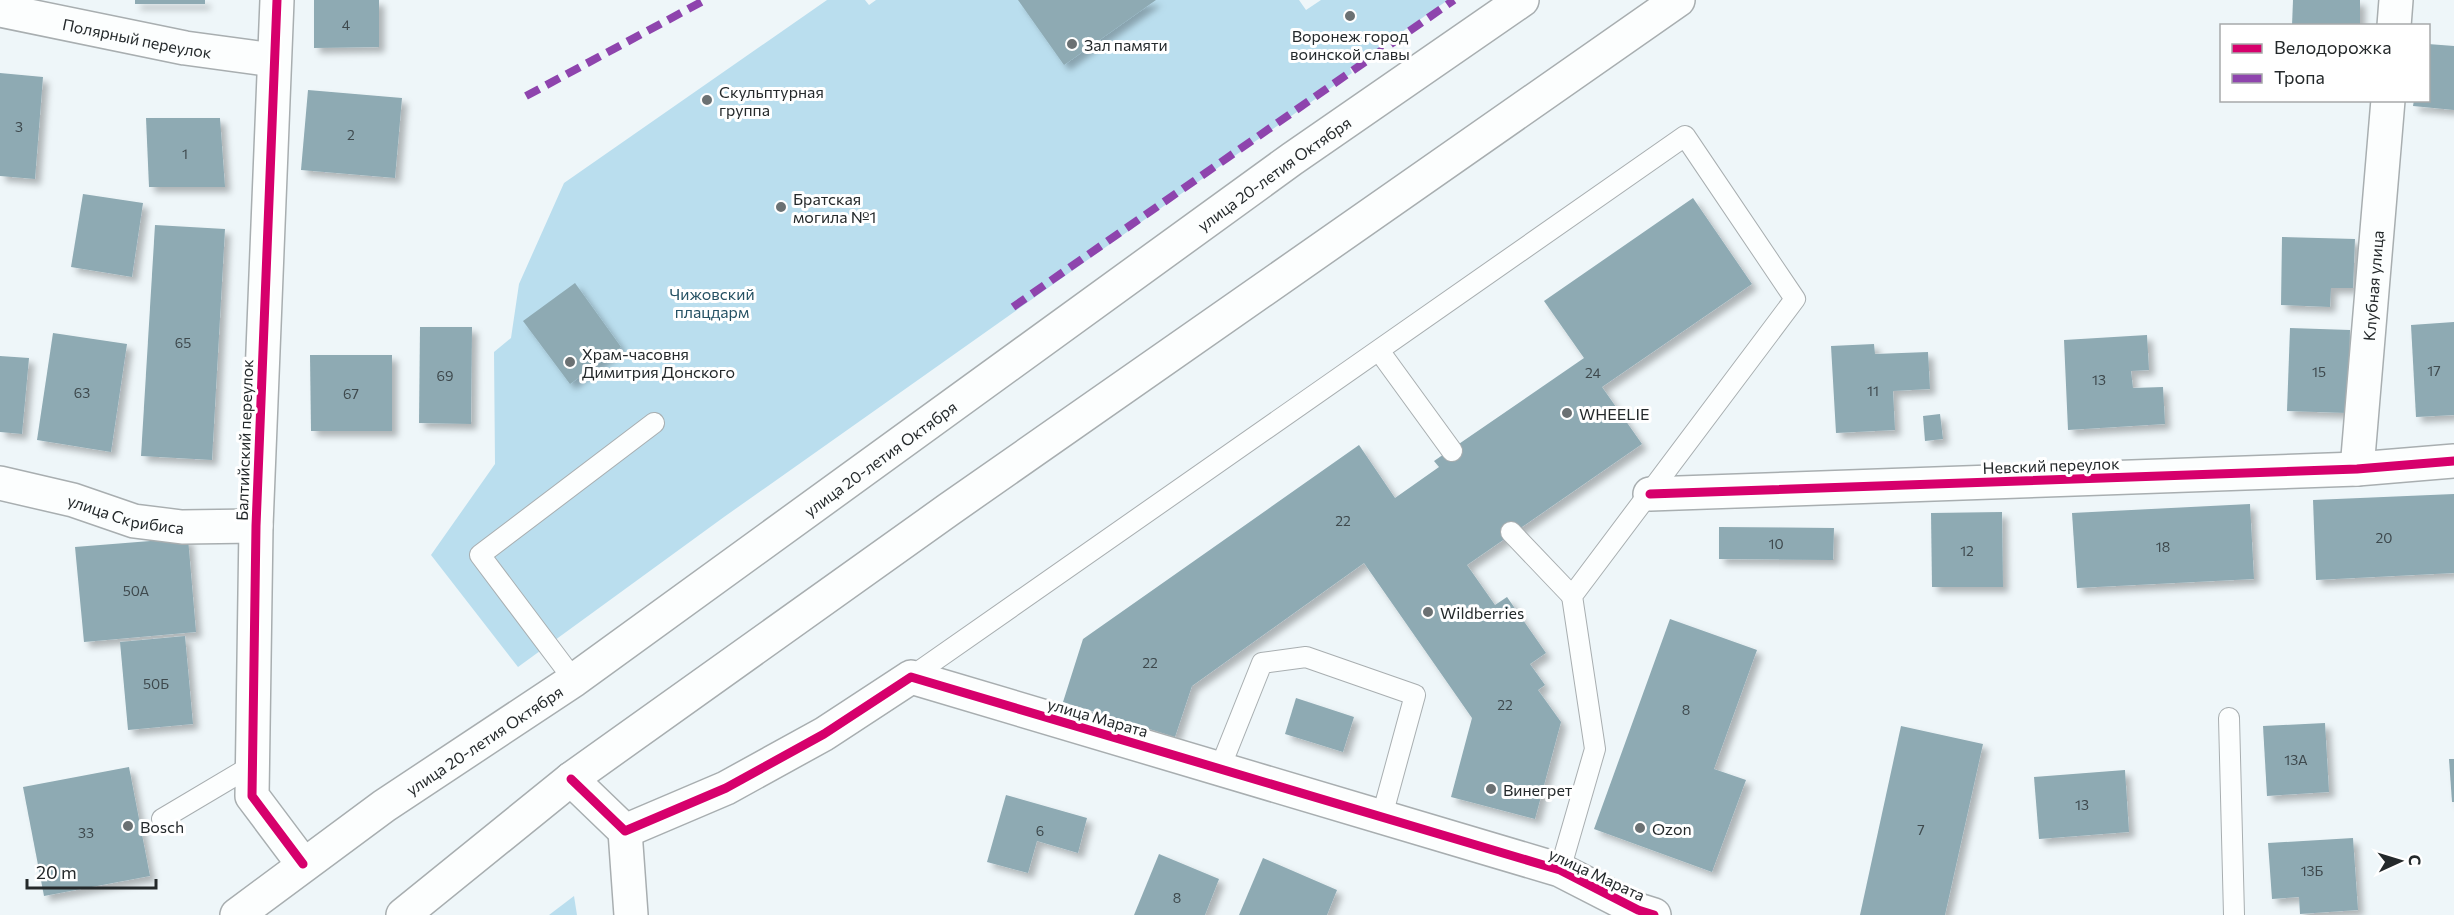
<svg xmlns="http://www.w3.org/2000/svg" width="2454" height="915" viewBox="0 0 2454 915" font-family="Commissioner,sans-serif">
<defs>
<filter id="shadow"><feDropShadow dx="5.5" dy="5.5" stdDeviation="3" flood-color="#0004"/></filter>
</defs>
<rect width="100%" height="100%" fill="#eef6f9"/>
<g fill="#badeee">
<path d="M827,0H865L869,5L876,0H1299L1306,10L1321,0H1448L1350,68L1352,73L724,517L518,667L431,555L495,464L494,352L511,338L519,284L564,183Z"/>
<path d="M574,896L577,915H549Z"/>
</g>
<g fill="#8eaab3" filter="url(#shadow)">
<rect x="135" y="0" width="70" height="4"/>
<path d="M314,0H379V47L314,48Z"/>
<path d="M1018,0H1156L1064,65Z"/>
<path d="M2293,0H2360V26H2292Z"/>
<path d="M2428,44L2454,46V110L2413,106L2414,100H2428Z"/>
<path d="M0,73L43,77L35,179L0,176Z"/>
<path d="M308,90L402,98L395,178L301,170Z"/>
<path d="M146,118H220L225,187H149Z"/>
<path d="M83,194L143,203L132,277L71,267Z"/>
<path d="M1693,198L1752,284L1602,387L1642,444L1467,565L1495,605L1507,597L1546,653L1530,664L1545,685L1538,690L1561,722L1535,819L1451,797L1472,718L1364,563L1192,686L1175,737L1063,702L1083,639L1359,445L1395,498L1439,467L1434,461L1584,358L1544,301Z"/>
<path d="M155,225L225,229L212,460L141,456Z"/>
<path d="M2282,237L2355,239L2353,288H2331L2330,307L2281,305Z"/>
<path d="M575,283L621,347L570,384L523,321Z"/>
<path d="M2454,322V415L2416,417L2411,325Z"/>
<path d="M420,327H472L471,424L419,423Z"/>
<path d="M2290,328L2350,330L2348,413L2287,411Z"/>
<path d="M53,333L127,344L111,452L37,440Z"/>
<path d="M2147,335L2149,370L2131,371L2133,388L2163,387L2165,424L2068,430L2064,340Z"/>
<path d="M1874,344L1875,354L1928,352L1930,389L1893,391L1895,430L1836,433L1831,346Z"/>
<path d="M310,355H392V431H311Z"/>
<path d="M0,356L29,358L22,434L0,432Z"/>
<path d="M1940,414L1943,439L1925,441L1923,416Z"/>
<path d="M2454,494V573L2316,580L2313,500Z"/>
<path d="M2250,504L2254,579L2077,588L2072,513Z"/>
<path d="M2002,512L2003,587H1932L1931,513Z"/>
<path d="M1719,527L1834,528L1833,560L1719,559Z"/>
<path d="M188,538L196,632L84,642L75,547Z"/>
<path d="M1670,619L1757,650L1714,769L1746,780L1712,872L1594,829Z"/>
<path d="M185,636L193,724L128,730L120,642Z"/>
<path d="M1296,698L1354,717L1343,752L1285,734Z"/>
<path d="M2325,723L2329,792L2267,796L2263,726Z"/>
<path d="M1901,726L1983,744L1945,915H1860Z"/>
<path d="M2449,759H2454V802H2452Z"/>
<path d="M129,767L150,876L44,896L23,787Z"/>
<path d="M2125,770L2129,832L2039,839L2034,777Z"/>
<path d="M1006,795L1087,818L1078,853L1037,841L1028,873L987,862Z"/>
<path d="M2353,838L2358,910L2300,914L2299,897L2272,899L2268,843Z"/>
<path d="M1159,854L1219,879L1205,915H1134Z"/>
<path d="M1263,858L1337,890L1327,915H1239Z"/>
</g>
<g fill="none" stroke-linecap="round" stroke-linejoin="round">
<defs>
<g id="service">
<path d="M1380,352L1452,451"/>
<path d="M1511,532L1572,596"/>
<path d="M911,677L1685,136L1795,299L1572,596L1595,749L1560,870"/>
<path d="M574,680L480,555L654,423"/>
<path d="M2229,718L2234,915"/>
<path d="M1220,768L1262,663L1306,657L1415,695L1382,816"/>
<path d="M162,819L253,765"/>
</g>
<g id="minor">
<path d="M277,0L256,526L252,796L303,864"/>
<path id="s1" d="M0,10L185,48L274,60"/>
<path d="M2394,26L2396,0"/>
<path id="s2" d="M2357,469L2388,100"/>
<path id="s3" d="M0,483L73,500L134,521L182,527L256,526"/>
<path d="M1650,494L2357,469L2454,461"/>
<path d="M571,779L625,831L726,788L824,734L911,677L1560,870L1638,910L1654,915"/>
<path d="M625,831L631,915"/>
</g>
<g id="primary">
<path id="s4" d="M237,915L384,806L574,680L1292,159L1522,0"/>
<path d="M403,915L571,779L948,510L1678,0"/>
</g>
</defs>
<use href="#service" stroke="#a8aeb0" stroke-width="22"/>
<use href="#minor" stroke="#a8aeb0" stroke-width="36"/>
<use href="#primary" stroke="#a8aeb0" stroke-width="36"/>
<use href="#service" stroke="#fcfefe" stroke-width="20"/>
<use href="#minor" stroke="#fcfefe" stroke-width="33"/>
<use href="#primary" stroke="#fcfefe" stroke-width="33"/>
<g stroke="#8e44ad" stroke-width="8" stroke-dasharray="15 8" stroke-linecap="butt">
<path d="M526,96L705,0"/>
<path d="M1013,307L1454,0"/>
</g>
<defs>
<g id="cycleway">
<path d="M277,0L256,526L252,796L303,864"/>
<path d="M1650,494L2357,469L2454,461"/>
<path d="M571,779L625,831L726,788L824,734L911,677L1560,870L1638,910L1654,915"/>
</g>
</defs>
<use href="#cycleway" stroke="#fff" stroke-width="13"/>
<use href="#cycleway" stroke="#d6006c" stroke-width="9"/>
</g>
<g fill="#6b7173" stroke="#fff" stroke-width="2">
<circle cx="1350" cy="16" r="6"/>
<circle cx="1072" cy="44" r="6"/>
<circle cx="707" cy="100" r="6"/>
<circle cx="781" cy="207" r="6"/>
<circle cx="570" cy="362" r="6"/>
<circle cx="1567" cy="413" r="6"/>
<circle cx="1428" cy="612" r="6"/>
<circle cx="1491" cy="789" r="6"/>
<circle cx="128" cy="826" r="6"/>
<circle cx="1640" cy="828" r="6"/>
</g>
<g text-anchor="middle" dominant-baseline="central" stroke-width="6" stroke-linejoin="round" paint-order="stroke">
<g font-size="14" fill="#3e494d">
<text x="346" y="24">4</text>
<text x="19" y="126">3</text>
<text x="351" y="134">2</text>
<text x="185" y="153">1</text>
<text x="183" y="342">65</text>
<text x="2434" y="370">17</text>
<text x="2319" y="371">15</text>
<text x="1593" y="372">24</text>
<text x="445" y="375">69</text>
<text x="2099" y="379">13</text>
<text x="1873" y="390">11</text>
<text x="82" y="392">63</text>
<text x="351" y="393">67</text>
<text x="1343" y="520">22</text>
<text x="2384" y="537">20</text>
<text x="1776" y="543">10</text>
<text x="2163" y="546">18</text>
<text x="1967" y="550">12</text>
<text x="136" y="590">50А</text>
<text x="1150" y="662">22</text>
<text x="156" y="683">50Б</text>
<text x="1505" y="704">22</text>
<text x="1686" y="709">8</text>
<text x="2296" y="759">13А</text>
<text x="2082" y="804">13</text>
<text x="1921" y="829">7</text>
<text x="1040" y="830">6</text>
<text x="86" y="832">33</text>
<text x="2312" y="870">13Б</text>
<text x="1177" y="897">8</text>
</g>
<g font-size="16" fill="#24292b" stroke="#fff" text-anchor="start">
<text x="1350" y="35" text-anchor="middle">Воронеж город<tspan x="1350" dy="18">воинской славы</tspan></text>
<text x="1084" y="44">Зал памяти</text>
<text x="719" y="91">Скульптурная<tspan x="719" dy="18">группа</tspan></text>
<text x="793" y="198">Братская<tspan x="793" dy="18">могила №1</tspan></text>
<text x="582" y="353">Храм-часовня<tspan x="582" dy="18">Димитрия Донского</tspan></text>
<text x="1579" y="413">WHEELIE</text>
<text x="1440" y="612">Wildberries</text>
<text x="1503" y="789">Винегрет</text>
<text x="140" y="826">Bosch</text>
<text x="1652" y="828">Ozon</text>
</g>
<g font-size="16" fill="#24292b" stroke="#fff">
<text stroke="none"><textPath href="#s1" startOffset="140">Полярный переулок</textPath></text>
<text stroke="none"><textPath href="#s4" startOffset="1275">улица 20-летия Октября</textPath></text>
<text stroke="none"><textPath href="#s2" startOffset="184">Клубная улица</textPath></text>
<text transform="translate(244 440) rotate(-88)">Балтийский переулок</text>
<text stroke="none"><textPath href="#s4" startOffset="789">улица 20-летия Октября</textPath></text>
<text transform="translate(2051 465) rotate(-2)">Невский переулок</text>
<text stroke="none"><textPath href="#s3" startOffset="130">улица Скрибиса</textPath></text>
<text transform="translate(1098 717) rotate(16)">улица Марата</text>
<text stroke="none"><textPath href="#s4" startOffset="303">улица 20-летия Октября</textPath></text>
<text transform="translate(1597 874) rotate(25)">улица Марата</text>
</g>
<g font-size="16" fill="#255163" stroke="#fff">
<text x="712" y="293">Чижовский<tspan x="712" dy="18">плацдарм</tspan></text>
</g>
</g>
<rect x="2220" y="24" width="210" height="78" fill="#ffffff" stroke="#a7a9aa" stroke-width="1.5"/>
<rect x="2232" y="44" width="30" height="9" fill="#d6006c" stroke="#a7a9aa" stroke-width="1.5"/>
<text x="2274" y="54" font-size="18" fill="#24292b">Велодорожка</text>
<rect x="2232" y="74" width="30" height="9" fill="#8e44ad" stroke="#a7a9aa" stroke-width="1.5"/>
<text x="2274" y="84" font-size="18" fill="#24292b">Тропа</text>
<g transform="translate(2400 861) rotate(86)" stroke="#ffffff" stroke-width="4.5" paint-order="stroke">
<path d="M0-4.5L10 22L0 15L-10 22Z" fill="#24292b"/>
<text y="-9" font-size="16" font-weight="bold" text-anchor="middle" fill="#24292b">С</text>
</g>
<path d="M27 879v9h129v-9" fill="none" stroke="#24292b" stroke-width="3"/>
<text x="36" y="879" font-size="18" fill="#24292b" stroke="#ffffff" stroke-width="4.5" paint-order="stroke">20 m</text>
</svg>
